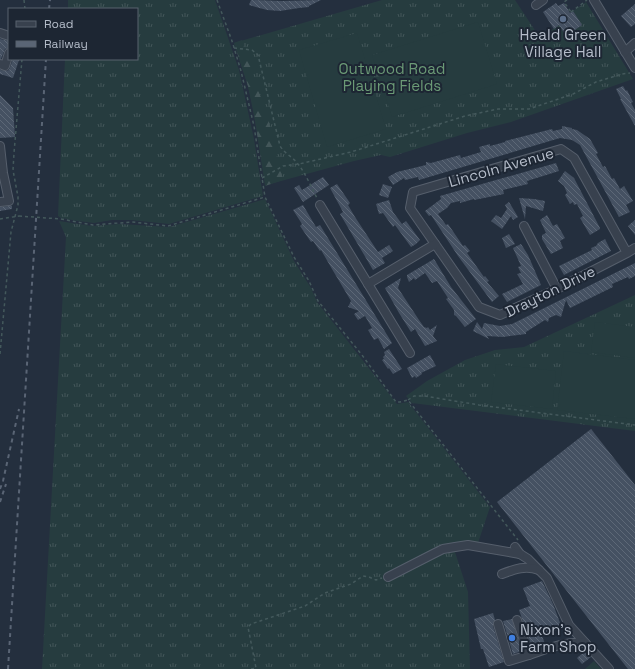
<svg xmlns="http://www.w3.org/2000/svg" width="635" height="669" viewBox="0 0 635 669" font-family="'Space Grotesk',sans-serif">
<defs>
<pattern id="grass-tufts" width="24" height="20" patternUnits="userSpaceOnUse"><rect width="24" height="20" fill="#263c3f"/><path d="M3 7l-1-3M5 7V3M7 7l1-3M15 17l-1-3M17 17v-4M19 17l1-3" fill="none" stroke="#435659"/></pattern>
<pattern id="forest-firs" width="22" height="20" patternUnits="userSpaceOnUse"><rect width="22" height="20" fill="#263c3f"/><path d="M5 1l3.5 6h-7zM16 11l3.5 6h-7z" fill="#435659"/></pattern>
<pattern id="building-back-hatch" width="6" height="6" patternUnits="userSpaceOnUse"><rect width="6" height="6" fill="#455162"/><path d="M-1 5l2 2M0 0l6 6M5-1l2 2" fill="none" stroke="#5d6877"/></pattern>
</defs>
<rect width="100%" height="100%" fill="#242f3e"/>
<g fill="url(#grass-tufts)">
<path d="M68,0H215L239,70L254,139L263,196L169,224L131,220H112L94,223L78,221L61,218L58,216L65,59H137V9H68Z"/>
<path d="M382,0H515L540,38L559,25L566,36L582,25L573,11L586,2L633,79L511,122L467,133L390,157L381,155L354,161L270,184L259,140L248,86L234,43Z"/>
<path d="M265,199L294,261L311,288L317,302L397,404L408,402L490,507L478,543C470,542 461,542 453,543C433,547 414,559 396,569L454,549L468,592L470,669H42L66,237L59,221L92,226L120,224L169,227Z"/>
<path d="M635,295V431L412,403L406,396L427,381L465,360L495,350L524,347Z"/>
<path d="M594,661L601,669H585Z"/>
</g>
<path fill="url(#forest-firs)" d="M242,40L269,122L283,180L265,186L253,108L248,86L234,43Z"/>
<g fill="#263c3f">
<path d="M478,22L497,84L392,117L372,55Z"/>
<path d="M357,33L386,129L327,147L299,50Z"/>
<path d="M595,322L635,327V358L591,352Z"/>
<path d="M564,351L635,360V419L557,410Z"/>
<path d="M496,364L556,371L552,409L491,402Z"/>
</g>
<g fill="url(#building-back-hatch)">
<path d="M251,0L282,1L321,0L309,6V7L299,8L280,11L267,10L249,5Z"/>
<path d="M556,3L558,6L564,3L570,13L573,11L582,25L566,36L559,25L554,29L543,12Z"/>
<path d="M635,4V24L631,27L621,16Z"/>
<path d="M0,39L9,41V48L5,49L1,59H0Z"/>
<path d="M13,59L19,60L13,78L0,74V70L6,71L9,70Z"/>
<path d="M623,86L626,91L627,90L633,102L631,103L635,110V126L620,99H621L616,89Z"/>
<path d="M0,95L13,108L15,137L0,138Z"/>
<path d="M562,126L572,128V129L577,130L590,139L598,153L596,154L603,167L605,166L612,179L614,178L620,189L624,186L633,201L626,205L630,212L619,217L580,145L572,140L560,138L419,180L418,177L405,180L404,178L393,185L388,177L397,172L426,165V162L431,163L460,155L461,158L481,152L479,147L490,144V146L505,142V141L552,129L553,131L562,129Z"/>
<path d="M556,163L559,171L527,181L528,184L503,190L504,194L474,200V199L460,203V201L451,203L447,208L438,214L446,225L448,224L463,246L465,245L470,251L467,253L484,277L485,276L489,281L487,282L499,296L492,302L458,256L431,215L429,216L425,211L441,199L440,196Z"/>
<path d="M565,171L574,178L600,228V229L590,235L580,218L583,216L577,204L574,205L573,202L570,204L565,195L567,193L564,186L558,181Z"/>
<path d="M323,177L329,185L303,202L294,188L299,185L302,190Z"/>
<path d="M337,184L350,203L348,205L355,217L378,252L389,245L393,251L382,258L385,263L373,270L340,214L343,212L330,188Z"/>
<path d="M383,184L392,187L388,198L379,195Z"/>
<path d="M519,198L534,199L545,201L543,211L526,206L525,219Z"/>
<path d="M389,200L393,212L402,224L406,221L420,240L416,244L411,247L395,225L393,227L383,213L379,214L376,204Z"/>
<path d="M509,202L518,217L513,220L511,216L502,229L491,221L496,215L501,218L507,209L505,205Z"/>
<path d="M303,205L316,227L320,225L392,343L384,349L378,338L374,340L368,330L372,328L365,316L358,320L354,314L359,311L348,307L351,301L332,269L321,250L320,251L313,241L311,242L300,226L302,224L293,210Z"/>
<path d="M10,206H12V209L0,211V207Z"/>
<path d="M547,215L553,226L557,224L565,238L560,241L563,248L551,254L542,239V235L546,233L540,220Z"/>
<path d="M635,220V235L628,226Z"/>
<path d="M509,234L515,244L506,248L502,238Z"/>
<path d="M605,239L611,251L564,275L559,266L592,250L591,248L596,246L598,243Z"/>
<path d="M521,244L528,255L541,285L507,302L502,294L523,284L517,274L521,273L518,267L521,266L513,248Z"/>
<path d="M434,259L451,287L476,319L465,327L456,316L454,315V310L446,299L448,298L437,281L432,283L425,273L415,280L414,278L409,282L407,277V275Z"/>
<path d="M635,263V276L629,279L628,277L612,284L613,287L570,308L566,300L561,317L556,315L549,318L548,322L545,320L537,325L526,332V334L503,337L487,336L489,339L473,331L477,322L482,329L484,323L500,326L512,324Z"/>
<path d="M401,278L398,288L419,320L424,327L427,328L428,327L430,330L437,325L433,336L437,341L425,346L415,329L411,332L399,313L385,288Z"/>
<path d="M389,349L402,369L393,374L389,368L388,369L382,360L384,359L383,357L385,355L384,352Z"/>
<path d="M430,355L436,366L421,373L422,374L416,378L415,376L412,378L407,368Z"/>
<path d="M591,429L635,485V669H628L497,502Z"/>
<path d="M542,581L553,604L562,628L542,636L545,644L532,648L519,610L530,606L523,588Z"/>
<path d="M493,613L495,620L493,626L504,662L489,667L483,649H481L474,619Z"/>
<path d="M512,619L522,651L513,654L503,621Z"/>
<path d="M585,651L591,657L582,664L577,658Z"/>
</g>
<g fill="none" stroke-linecap="round" stroke-linejoin="round">
<defs>
<g id="minor">
<path d="M594,0L635,68"/>
<path d="M536,5L543,0"/>
<path d="M0,33L9,36"/>
<path d="M625,52L635,43"/>
<path d="M0,64L5,66L9,53"/>
<path d="M0,146L3,173L9,201L0,202"/>
<path d="M320,205L410,353"/>
<path d="M524,226L557,289"/>
<path d="M627,253L574,158L561,149L413,192L410,208L479,307L500,315L557,289L627,253L635,248"/>
<path d="M368,284L435,244"/>
<path d="M515,547L520,554L528,559L547,578L569,625L609,669"/>
<path d="M502,574C515,569 526,565 539,570"/>
<path d="M388,577L433,554L443,549L455,547L468,545L520,554"/>
<path d="M517,620L529,655C547,649 565,641 585,643"/>
<path d="M498,624L509,661L529,655"/>
</g>
</defs>
<use href="#minor" stroke="#565f6c" stroke-width="10"/>
<g stroke="#44595c" stroke-width="1.5" stroke-dasharray="3 3" stroke-linecap="butt">
<path d="M24,0L25,9"/>
<path d="M217,0L232,41L241,71L254,126L265,197L294,257L309,281L318,301L362,355L396,402H400L408,400L518,540"/>
<path d="M567,0L564,2L571,12"/>
<path d="M571,12L587,0"/>
<path d="M234,48L252,50L258,55L280,146C285,154 293,157 298,164C306,174 311,187 317,198"/>
<path d="M262,178L283,166L299,164L351,152L465,116L498,109H529L573,94L596,82L622,74L630,73"/>
<path d="M0,219L19,216"/>
<path d="M61,219L93,225L132,222L168,226L265,197"/>
<path d="M0,354L11,232L18,205V197L13,170L14,153L22,59"/>
<path d="M408,400L414,396H425L479,405L635,425"/>
<path d="M251,669L256,668L248,627L251,624L305,606L325,593L351,584L363,576L369,577L376,580L382,578"/>
</g>
<use href="#minor" stroke="#38414e" stroke-width="8"/>
<g stroke="#5a6575" stroke-width="2" stroke-dasharray="4 4" stroke-linecap="butt">
<path d="M49,9L50,0"/>
<path d="M0,489L3,481L19,409"/>
<path d="M0,502L6,484"/>
<path d="M8,669L46,59"/>
</g>
<path stroke="#44595c" stroke-width="1.5" stroke-dasharray="3 3" stroke-linecap="butt" d="M19,216L61,219"/>
</g>
<circle fill="#5c6f8a" stroke="#1d2633" stroke-width="1.5" cx="563" cy="19" r="4"/>
<circle fill="#3f7fe0" stroke="#1d2633" stroke-width="1.5" cx="512" cy="638" r="4"/>
<g text-anchor="middle" dominant-baseline="central" stroke-width="4" stroke-linejoin="round" paint-order="stroke">
<g font-size="15" fill="#b4bcc9" stroke="#1d2633">
<text x="563" y="34">Heald Green<tspan x="563" dy="17">Village Hall</tspan></text>
<text x="520" y="629" text-anchor="start">Nixon's<tspan x="520" dy="17">Farm Shop</tspan></text>
</g>
<g font-size="15" fill="#6b9a76" stroke="#1d2633">
<text x="392" y="68">Outwood Road<tspan x="392" dy="17">Playing Fields</tspan></text>
</g>
<g font-size="15" fill="#b4bcc9" stroke="#1d2633">
<text transform="translate(501 167) rotate(-16)">Lincoln Avenue</text>
<text transform="translate(550 291) rotate(-26)">Drayton Drive</text>
</g>
</g>
<rect x="8" y="8" width="130" height="52" fill="#1d2633" stroke="#59626f"/>
<rect x="16" y="21" width="20" height="6" fill="#38414e" stroke="#59626f"/>
<text x="44" y="28" font-size="12" fill="#b4bcc9">Road</text>
<rect x="16" y="41" width="20" height="6" fill="#5a6575" stroke="#59626f"/>
<text x="44" y="48" font-size="12" fill="#b4bcc9">Railway</text>
</svg>
